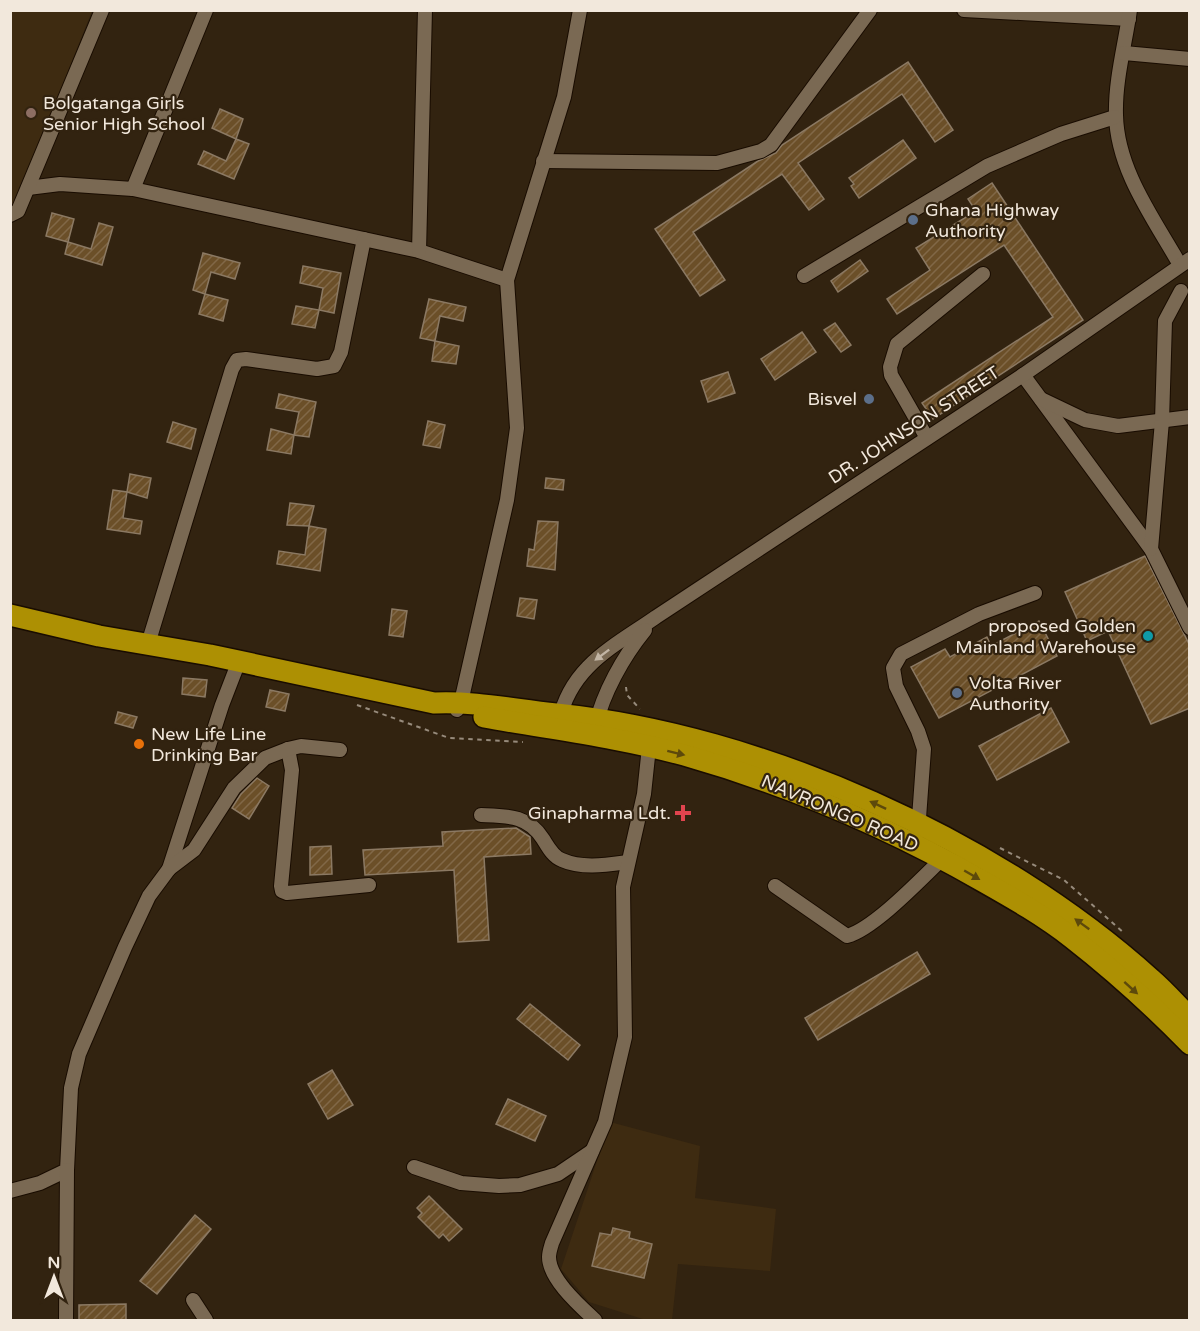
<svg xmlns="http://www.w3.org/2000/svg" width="1200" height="1331" viewBox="0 0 1200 1331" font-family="'Varela Round',sans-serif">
<defs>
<pattern id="building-hatch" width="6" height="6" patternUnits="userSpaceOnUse" patternTransform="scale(1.5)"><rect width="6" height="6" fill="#6b4f28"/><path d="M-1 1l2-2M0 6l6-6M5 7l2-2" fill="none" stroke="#816847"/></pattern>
</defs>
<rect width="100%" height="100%" fill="#322310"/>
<g fill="#3e2b11">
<path d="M11,11H92L11,215Z"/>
<path d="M610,1122L700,1146L695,1198L776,1209L770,1271L678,1264L672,1320H646L589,1302L561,1269Z"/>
</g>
<g fill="url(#building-hatch)" stroke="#8b7963" stroke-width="1.5">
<path d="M908,62L953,130L935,142L902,94L798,163L824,199L809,210L782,174L693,232L725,280L700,296L655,229L758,161L776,153L782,145Z"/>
<path d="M220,109L243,119L236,139L212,128Z"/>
<path d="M236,139L249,144L234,179L198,164L204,151L226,161Z"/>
<path d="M903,140L916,158L859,198L851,186L854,184L849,178Z"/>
<path d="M992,183L1083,320L933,419L922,403L1053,317L1004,245L897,314L887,299L930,270L916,248L976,211L968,199Z"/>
<path d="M52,213L74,219L68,242L46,236Z"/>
<path d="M99,223L113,227L102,265L65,254L68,242L91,249Z"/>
<path d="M203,253L240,263L235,279L211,272L205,294L193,290Z"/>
<path d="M860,260L868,271L838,292L831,281Z"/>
<path d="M303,266L341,273L334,313L319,310L323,288L300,283Z"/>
<path d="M205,294L228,300L223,321L199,314Z"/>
<path d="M429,299L466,307L463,321L440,316L435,341L420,338Z"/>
<path d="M296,306L319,310L315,328L292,324Z"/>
<path d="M835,323L851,345L841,352L824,330Z"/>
<path d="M802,332L816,352L775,380L761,359Z"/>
<path d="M435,341L459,346L456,364L432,361Z"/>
<path d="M728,372L735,393L708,402L701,381Z"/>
<path d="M279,394L316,402L309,437L294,435L299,412L276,408Z"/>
<path d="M428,421L445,425L440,448L423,445Z"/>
<path d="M173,422L196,429L191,449L167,442Z"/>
<path d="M271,429L294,435L291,454L267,450Z"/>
<path d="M130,474L151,478L147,498L127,492Z"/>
<path d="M546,478L564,480L563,490L545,488Z"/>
<path d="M113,490L127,492L123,518L142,521L140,534L107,529Z"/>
<path d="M290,503L314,506L309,526L287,525Z"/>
<path d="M538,521L558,522L555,570L527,566L529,549L534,550Z"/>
<path d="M309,526L326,529L320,571L277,564L279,551L305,555Z"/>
<path d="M1145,556L1190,646V708L1151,724L1108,631L1087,641L1065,592Z"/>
<path d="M520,598L537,600L534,619L517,616Z"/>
<path d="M392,609L407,611L403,637L389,635Z"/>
<path d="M1039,621L1057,656L939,718L911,667L945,649L950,657L987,637L991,646Z"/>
<path d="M183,678L207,680L205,697L182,694Z"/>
<path d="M270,690L289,694L285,711L266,707Z"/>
<path d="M1051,708L1069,742L997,780L979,746Z"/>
<path d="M118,712L137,717L133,728L115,723Z"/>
<path d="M257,778L269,786L249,819L232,808L241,794Z"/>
<path d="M516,828L530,837L531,854L484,857L489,940L458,942L454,870L365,875L363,850L443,846L442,832Z"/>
<path d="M331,846L332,874L310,875V847Z"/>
<path d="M917,952L930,974L818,1040L805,1018Z"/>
<path d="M530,1004L580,1045L568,1060L517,1019Z"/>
<path d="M332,1070L353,1105L328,1119L308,1084Z"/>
<path d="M508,1099L546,1116L535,1141L496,1124Z"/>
<path d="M429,1196L462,1229L449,1241L443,1234L439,1238L418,1217L422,1213L417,1208Z"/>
<path d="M195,1215L211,1229L157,1294L140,1281Z"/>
<path d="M613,1228L630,1232L629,1238L652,1244L644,1278L592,1266L600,1233L611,1235Z"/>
<path d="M126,1304V1320H79V1305Z"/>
</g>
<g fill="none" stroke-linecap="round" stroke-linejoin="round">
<defs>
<g id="minor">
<path d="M964,10L1129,19"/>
<path d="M1130,10C1125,45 1115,80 1116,115C1117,170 1154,219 1180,265"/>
<path d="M1124,53L1190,59"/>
<path d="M543,161L717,163L761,151L771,145L870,10"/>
<path d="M28,188L60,184L133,189L419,251L507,280"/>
<path d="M133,189L206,10"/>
<path d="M10,215L18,211L102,10"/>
<path d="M419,251L425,10"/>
<path d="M804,276L987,166L1061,134L1115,117"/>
<path d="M1023,375L1151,549L1190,628"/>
<path d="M1041,399L1085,420L1118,426L1190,417"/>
<path d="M927,438L891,375L890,367L897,344L983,274"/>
<path d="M1151,549L1162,421L1165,321L1181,291"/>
<path d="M148,644L232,369L237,360L246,359L317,369L334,366L341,352L364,239"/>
<path d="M457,710L461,702L507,500L517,428L507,280L564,97L580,10"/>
<path d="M559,721C571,666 613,647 656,617L1023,375L1190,259"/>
<path d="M595,727C603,693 623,657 645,630"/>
<path d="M288,749L292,770L281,886L282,891L287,893L369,885"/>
<path d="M481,815C507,816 528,815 543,839C548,847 553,857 562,860C582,869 606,865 628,862"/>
<path d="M918,832L924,749L918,731L896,686L893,668L901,654L979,614L1035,593"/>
<path d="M169,869L222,705L239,661"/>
<path d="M775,886L847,936C874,929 922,878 943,858"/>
<path d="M414,1167L461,1183L499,1186L520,1185L558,1174L592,1151"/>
<path d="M10,1191L40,1183L67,1170L71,1088L79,1054L125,947L149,896L169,869L194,850L234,788L265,758L288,749L301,746L340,750"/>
<path d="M193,1300L206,1320"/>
<path d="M66,1320L67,1170"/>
<path d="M595,1320C580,1306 549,1279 549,1257C549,1252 551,1247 552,1243L605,1122L625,1037L623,887L644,794L649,747"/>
</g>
<g id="highway">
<path d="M10,615L99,636L210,655L434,703C476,701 515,710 556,714C762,735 997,840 1151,979C1165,991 1177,1005 1190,1018"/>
<path d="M484,717C550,729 619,737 684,755C789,785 889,827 984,882C1014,899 1044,916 1072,938C1113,970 1153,1006 1190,1044"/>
</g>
</defs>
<use href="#minor" stroke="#190c00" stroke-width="16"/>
<use href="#highway" stroke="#190c00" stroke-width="24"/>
<g stroke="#978b7c" stroke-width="2" stroke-dasharray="4.5 4.5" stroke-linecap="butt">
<path d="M626,687L627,695L640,709"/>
<path d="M357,705L449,738L523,742"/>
<path d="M1000,848L1064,880L1123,932"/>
</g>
<use href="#minor" stroke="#7a6953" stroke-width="14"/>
<use href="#highway" stroke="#ad9003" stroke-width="21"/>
</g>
<defs><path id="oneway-solid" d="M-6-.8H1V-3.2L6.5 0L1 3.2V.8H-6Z" transform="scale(1.5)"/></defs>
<use fill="#c2b5a5" href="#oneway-solid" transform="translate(602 655) rotate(143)"/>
<g fill="#5d490b">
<use href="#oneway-solid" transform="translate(676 753) rotate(14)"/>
<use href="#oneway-solid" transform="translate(878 805) rotate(-155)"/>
<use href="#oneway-solid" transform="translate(972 875) rotate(30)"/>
<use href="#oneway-solid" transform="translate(1082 924) rotate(-144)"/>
<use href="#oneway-solid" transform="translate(1131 988) rotate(42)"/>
</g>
<circle fill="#8d6e63" stroke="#322310" stroke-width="2" cx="31" cy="113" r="6"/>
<g fill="#5c6f8a" stroke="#322310" stroke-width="2">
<circle cx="913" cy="220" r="6"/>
<circle cx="869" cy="399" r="6"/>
<circle cx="957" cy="693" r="6"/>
</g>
<circle fill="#0f9aa8" stroke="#322310" stroke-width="2" cx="1148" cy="636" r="6"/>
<circle fill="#e8710a" stroke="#322310" stroke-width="2" cx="139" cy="744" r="6"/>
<path fill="#e0444e" stroke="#322310" stroke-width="2" d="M680 804h6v6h6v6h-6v6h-6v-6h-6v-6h6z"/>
<g text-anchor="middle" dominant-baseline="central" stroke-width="4.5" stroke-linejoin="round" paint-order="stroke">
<g font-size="18" fill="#f2e8dc" stroke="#322310" text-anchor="start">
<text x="43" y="103">Bolgatanga Girls<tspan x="43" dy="21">Senior High School</tspan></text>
<text x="925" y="210">Ghana Highway<tspan x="925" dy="21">Authority</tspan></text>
<text x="857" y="399" text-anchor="end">Bisvel</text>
<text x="1136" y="626" text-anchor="end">proposed Golden<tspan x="1136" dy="21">Mainland Warehouse</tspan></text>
<text x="969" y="683">Volta River<tspan x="969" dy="21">Authority</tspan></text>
<text x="151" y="734">New Life Line<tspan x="151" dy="21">Drinking Bar</tspan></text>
<text x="671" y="813" text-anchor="end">Ginapharma Ldt.</text>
</g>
<g font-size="18" fill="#f2e8dc" stroke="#322310">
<text transform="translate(914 425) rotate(-33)">DR. JOHNSON STREET</text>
<text transform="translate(840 813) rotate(23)">NAVRONGO ROAD</text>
</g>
</g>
<rect width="1200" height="1331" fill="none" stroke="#f2e8dc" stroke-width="24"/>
<g transform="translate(54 1277)" stroke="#322310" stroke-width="4.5" paint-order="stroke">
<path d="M0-4.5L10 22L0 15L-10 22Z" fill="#f2e8dc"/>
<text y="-9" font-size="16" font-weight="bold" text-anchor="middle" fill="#f2e8dc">N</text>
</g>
</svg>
